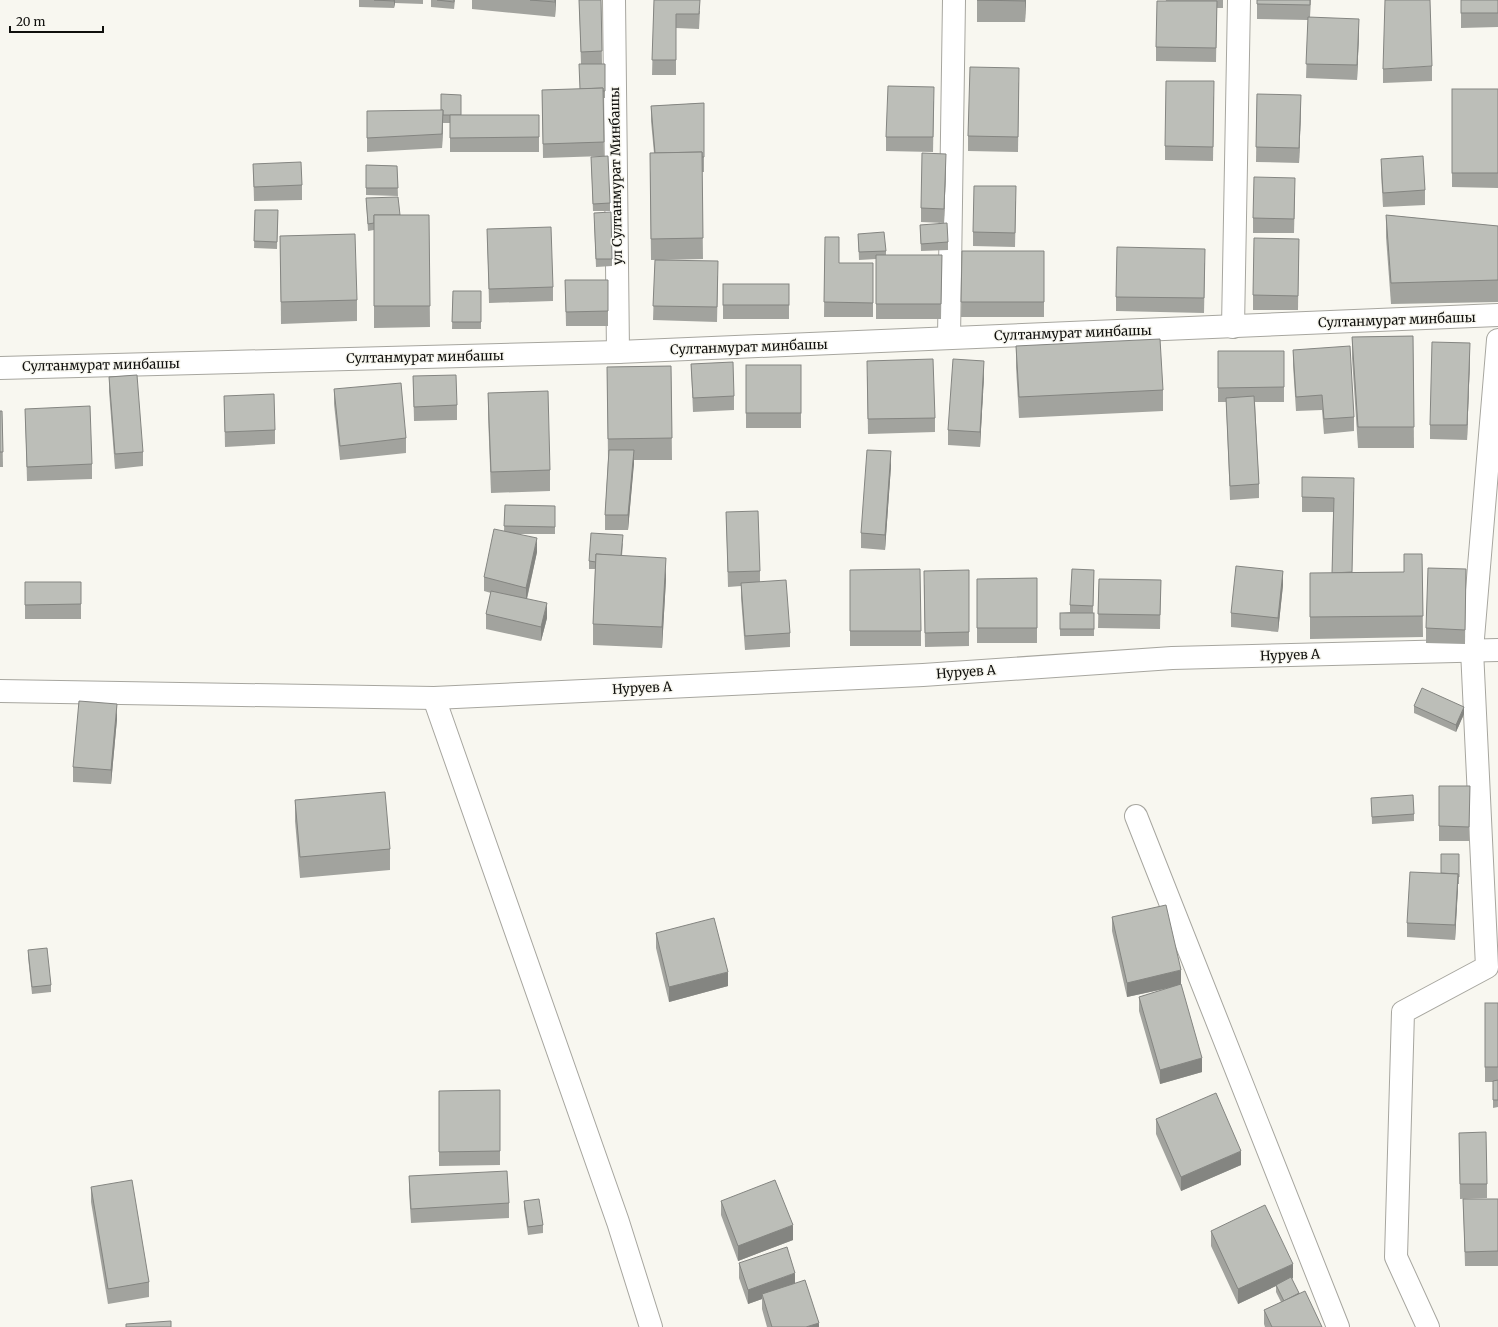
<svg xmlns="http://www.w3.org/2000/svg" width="1498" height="1327" viewBox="0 0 1498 1327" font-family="Merriweather,serif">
<rect width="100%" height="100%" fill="#f8f7f0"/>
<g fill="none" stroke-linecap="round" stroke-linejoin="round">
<defs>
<g id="minor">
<path d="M614,0L618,352"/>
<path d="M1233,327L1239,0"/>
<path d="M949,338L954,0"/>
<path d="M0,368L618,352L1498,315"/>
<path d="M0,691L434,698L923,675L1172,658L1498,650"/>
<path d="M434,698L618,1222L651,1327"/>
<path d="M1136,816L1338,1327"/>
<path d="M1428,1327L1396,1257L1403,1012L1487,967L1472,650L1498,340"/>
</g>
</defs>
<use href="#minor" stroke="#a7a69f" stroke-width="24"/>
<use href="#minor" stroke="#fff" stroke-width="22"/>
</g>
<g fill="#a2a39e">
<path d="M359,0H423V4L395,3L394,8L359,7Z"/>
<path d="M431,0H455L454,9L431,7Z"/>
<path d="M472,0H556L555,17L472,9Z"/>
<path d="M579,0H601L602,64H605V98H603L604,156L543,158L542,90L580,89L581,64Z"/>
<path d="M654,0L700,11L699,29L676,28V75H652Z"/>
<path d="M977,0H1026L1025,22H977Z"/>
<path d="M1166,0H1223V8H1217L1216,62L1156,61V47Z"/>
<path d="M1257,0H1311L1310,17L1359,33L1357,80L1306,78L1308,20L1257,19Z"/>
<path d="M1461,0H1498V27L1461,28Z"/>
<path d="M1432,66V81L1383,83V69Z"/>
<path d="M1019,82L1018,152L968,151V136Z"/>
<path d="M1452,89H1498V188L1452,187Z"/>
<path d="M1257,94L1301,109L1299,163L1256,162Z"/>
<path d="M1214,96L1213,161L1165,160V146Z"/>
<path d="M934,101L933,152L886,151V137Z"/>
<path d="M704,103V172H702L703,259L663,260L718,276L717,322L653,320L655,260H651L650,174L654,153L651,121V106Z"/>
<path d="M367,111L461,115H539V152H450V123H443L442,148L367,152Z"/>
<path d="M591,157L610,203V211H593Z"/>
<path d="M1381,159L1425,190V205L1383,207L1381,173Z"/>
<path d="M253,164L302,185V200L254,201Z"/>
<path d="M366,165L397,166L398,196L366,195Z"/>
<path d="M946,168L944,223L921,222V208Z"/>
<path d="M1295,193L1294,233H1253V218Z"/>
<path d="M366,198L400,215H429L430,327L374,328V230L368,231Z"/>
<path d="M1016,201L1015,247L973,246V232Z"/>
<path d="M255,210H278L277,249L254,248Z"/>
<path d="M1386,215L1498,226V302L1391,304L1386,237Z"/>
<path d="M594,220L612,259V266L596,267Z"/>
<path d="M920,225L948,242V250L921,251Z"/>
<path d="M487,229L553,287V301L489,303Z"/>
<path d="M858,234L886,251V255H942L941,319H876V259L859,260Z"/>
<path d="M280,236L357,300V321L281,324Z"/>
<path d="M825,237L839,263H873V317H824Z"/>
<path d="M1299,239L1298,310H1253V295Z"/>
<path d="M962,251H1044V317H961Z"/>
<path d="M1205,263L1204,313L1116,311V297Z"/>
<path d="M565,280H608V326H566Z"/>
<rect x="723" y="284" width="66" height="35"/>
<path d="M453,291H481V329H452Z"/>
<path d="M1413,336L1414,448H1358L1352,358V337Z"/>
<path d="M1016,346L1163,390V411L1019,418L1016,367Z"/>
<path d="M1293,350L1354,417V431L1324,434L1322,410L1296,411L1293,365Z"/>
<path d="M1218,351H1284V402H1255L1259,484V498L1230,500L1226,402H1218Z"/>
<path d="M1470,358L1467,440L1430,439V425Z"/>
<path d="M691,364L734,396V410L693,412Z"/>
<rect x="746" y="365" width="55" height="63"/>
<path d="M671,366L672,460H634L628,530H605V515L608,460L607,367Z"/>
<path d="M413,376L457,405V420L414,421Z"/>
<path d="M867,376L935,418V432L868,434Z"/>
<path d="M984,376L980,447L948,445V430Z"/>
<path d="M109,377L143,452V466L115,469L109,391Z"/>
<path d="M334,389L406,438V453L340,460L334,404Z"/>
<path d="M488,393L550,470V491L491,493L488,415Z"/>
<path d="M224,396L275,430V444L225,447Z"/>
<path d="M25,409L92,464V479L27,481Z"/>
<path d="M0,411H2L3,467H0Z"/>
<path d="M891,466L885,550L861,548V533Z"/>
<path d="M1302,477L1354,492L1352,572H1404V554H1422L1423,637L1310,639V573H1332L1333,512H1302Z"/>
<path d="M505,505L555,506V534H518L537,552L527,599L547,618L541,641L486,629V614L491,593L484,591V577L504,531Z"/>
<path d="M726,512L760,571V582L790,633V647L745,650L741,598V586L728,587Z"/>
<path d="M623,543L622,556L666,579L662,648L593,645V624L595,569H589V561Z"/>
<path d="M1466,569L1465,644L1426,643V628Z"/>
<path d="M850,570L921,631V646H850Z"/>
<path d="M969,570V646L925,647L924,585Z"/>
<path d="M1094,570L1093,613H1094V636H1060V613L1070,612V605Z"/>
<path d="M1037,578V643H977V579Z"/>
<path d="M1099,579L1161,580L1160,629L1098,628Z"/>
<path d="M25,582L81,604V619H25Z"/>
<path d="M1283,585L1278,632L1231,627V613Z"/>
<path d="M1414,706L1464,714L1456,732L1414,713Z"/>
<path d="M117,719L111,784L73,782V767Z"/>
<path d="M1470,786L1469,841H1439V826Z"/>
<path d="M1371,798L1414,814V821L1372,824Z"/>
<path d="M295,800L390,849V870L300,878L295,821Z"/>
<path d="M1459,854V884H1458L1455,940L1407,937V923Z"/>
<path d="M1112,917L1181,985L1202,1072L1160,1084L1139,1011V997L1169,988L1127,997L1112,931Z"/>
<path d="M656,933L728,986L669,1002L656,948Z"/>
<path d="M28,950L51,985V992L32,994L28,957Z"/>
<path d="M1485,1003H1498V1107L1493,1108V1082H1485Z"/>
<path d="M500,1090V1165L439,1166V1091Z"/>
<path d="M1156,1119L1241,1165L1181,1191L1156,1134Z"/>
<path d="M1459,1133L1487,1184V1198L1460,1199Z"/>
<path d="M409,1176L509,1203V1218L411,1223L409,1191Z"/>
<path d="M91,1187L149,1282V1297L108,1304L91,1202Z"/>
<path d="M1463,1199H1498V1266H1465Z"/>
<path d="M524,1201L543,1225V1233L528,1235L524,1208Z"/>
<path d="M721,1201L793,1240L738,1261L721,1215Z"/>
<path d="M1211,1231L1293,1278L1292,1279L1299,1293L1322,1327H1265L1264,1324V1310L1281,1302L1276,1292V1286L1238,1304L1211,1246Z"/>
<path d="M739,1263L795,1283L819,1327H767L762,1309V1299L748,1304L739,1278Z"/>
</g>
<g fill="#848581">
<path d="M394,0H395V3L394,8Z"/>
<path d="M555,0H556L555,17Z"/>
<path d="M1025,0H1026L1025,22Z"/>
<path d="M1359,19V33L1357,80V65Z"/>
<path d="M1301,95V109L1299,163V148Z"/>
<path d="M443,110V125L442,148V134Z"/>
<path d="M946,154V168L944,223V209Z"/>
<path d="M1470,343V358L1467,440V425Z"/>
<path d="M984,361V376L980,447V432Z"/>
<path d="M634,450V464L628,530V515Z"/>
<path d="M891,451V466L885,550V535Z"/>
<path d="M537,538V552L526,602V588Z"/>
<path d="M666,558V579L662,648V627Z"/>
<path d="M1283,571V585L1278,632V618Z"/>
<path d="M547,603V618L541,641V627Z"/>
<path d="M117,704V719L111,784V770Z"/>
<path d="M1464,707V714L1456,732V725Z"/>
<path d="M1458,874V889L1455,940V925Z"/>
<path d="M1181,970V985L1127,997V983Z"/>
<path d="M728,972V986L669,1002V987Z"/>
<path d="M1202,1058V1072L1160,1084V1070Z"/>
<path d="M1241,1151V1165L1181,1191V1177Z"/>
<path d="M793,1225V1240L738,1261V1246Z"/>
<path d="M1293,1264V1278L1238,1304V1289Z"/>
<path d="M795,1273V1288L762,1294V1299L748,1304V1290Z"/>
<path d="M819,1323V1327H806Z"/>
</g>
<g fill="#bcbeb8" stroke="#848581">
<path d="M374,0H394V1Z"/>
<path d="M437,0H454V2Z"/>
<path d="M530,0H555V2Z"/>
<path d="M579,0H601L602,51L581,52Z"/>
<path d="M654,0H700L699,14H676V60H652Z"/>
<path d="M977,0H1025V1Z"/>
<path d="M1257,0H1310V5L1257,4Z"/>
<path d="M1385,0H1430L1432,66L1383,69Z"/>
<rect x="1461" y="0" width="37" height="13"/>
<path d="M1157,1H1217L1216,48L1156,47Z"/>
<path d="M1308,17L1359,19L1357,65L1306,64Z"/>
<path d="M579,64H605V91H603V88L580,89Z"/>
<path d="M970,67L1019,68L1018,137L968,136Z"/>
<path d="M1166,81H1214L1213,147L1165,146Z"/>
<path d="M888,86L934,87L933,137H886Z"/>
<path d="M603,88L604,142L543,144L542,90Z"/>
<rect x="1452" y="89" width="46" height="84"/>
<path d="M441,94L461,95V115H443V110H441Z"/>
<path d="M1257,94L1301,95L1299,148L1256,147Z"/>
<path d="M704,103V157H702V152L655,153L651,106Z"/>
<path d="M443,110L442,134L367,138V111Z"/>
<path d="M450,115H539V137L450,138Z"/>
<path d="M702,152L703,238L651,239L650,153Z"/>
<path d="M922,153L946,154L944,209L921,208Z"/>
<path d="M608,156L610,203L593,204L591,157Z"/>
<path d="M1423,156L1425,190L1383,193L1381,159Z"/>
<path d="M301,162L302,185L254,187L253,164Z"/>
<path d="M366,165L397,166L398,188H366Z"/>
<path d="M1254,177L1295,178L1294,219L1253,218Z"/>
<path d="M974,186H1016L1015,233L973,232Z"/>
<path d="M398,197L400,215H374V223L368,224L366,198Z"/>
<path d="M255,210H278L277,242L254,241Z"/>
<path d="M611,212L612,259H596L594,213Z"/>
<path d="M374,215H429L430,306H374Z"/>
<path d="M1386,215L1498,226V280L1391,283Z"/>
<path d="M947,223L948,242L921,244L920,225Z"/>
<path d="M551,227L553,287L489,289L487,229Z"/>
<path d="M884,232L886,251L859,252L858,234Z"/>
<path d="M355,234L357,300L281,302L280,236Z"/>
<path d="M825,237H839V263H873V303L824,302Z"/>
<path d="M1254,238L1299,239L1298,296L1253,295Z"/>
<path d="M1117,247L1205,249L1204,298L1116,297Z"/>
<path d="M962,251H1044V302H961Z"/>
<path d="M876,255H942L941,304H876Z"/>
<path d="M655,260L718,261L717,307L653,306Z"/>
<path d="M565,280H608V311L566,312Z"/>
<rect x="723" y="284" width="66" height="21"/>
<path d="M453,291H481V322H452Z"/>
<path d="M1413,336L1414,427H1358L1352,337Z"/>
<path d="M1160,339L1163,390L1019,397L1016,346Z"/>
<path d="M1432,342L1470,343L1467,425H1430Z"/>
<path d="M1350,346L1354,417L1324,419L1322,395L1296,397L1293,350Z"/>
<path d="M1218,351H1284V387L1218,388Z"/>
<path d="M933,359L935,418L868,419L867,361Z"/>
<path d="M953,359L984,361L980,432L948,430Z"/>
<path d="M733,362L734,396L693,398L691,364Z"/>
<rect x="746" y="365" width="55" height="48"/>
<path d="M671,366L672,438L608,439L607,367Z"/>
<path d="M137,375L143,452L115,454L109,377Z"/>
<path d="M456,375L457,405L414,407L413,376Z"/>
<path d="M401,383L406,438L340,446L334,389Z"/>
<path d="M548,391L550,470L491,472L488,393Z"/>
<path d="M274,394L275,430L225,432L224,396Z"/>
<path d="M1254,396L1259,484L1230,486L1226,398Z"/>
<path d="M90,406L92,464L27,467L25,409Z"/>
<path d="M0,411H2L3,452H0Z"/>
<path d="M609,450H634L628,515H605Z"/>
<path d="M867,450L891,451L885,535L861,533Z"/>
<path d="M1302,477L1354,478L1352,572L1332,573L1334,498L1302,497Z"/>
<path d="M505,505L555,506V527L504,526Z"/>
<path d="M758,511L760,571L728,572L726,512Z"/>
<path d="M494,529L537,538L526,588L484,577Z"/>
<path d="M591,533L623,535L621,556L596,554V562L589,561Z"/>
<path d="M596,554L666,558L662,627L593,624Z"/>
<path d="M1404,554H1422L1423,616L1310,617V573L1404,572Z"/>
<path d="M1236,566L1283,571L1278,618L1231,613Z"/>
<path d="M1428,568L1466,569L1465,630L1426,628Z"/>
<path d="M920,569L921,631H850V570Z"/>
<path d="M1072,569L1094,570L1093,606L1070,605Z"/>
<path d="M969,570V632L925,633L924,571Z"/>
<path d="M1037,578V628H977V579Z"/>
<path d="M1099,579L1161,580L1160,615L1098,614Z"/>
<path d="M786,580L790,633L745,636L741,583Z"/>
<path d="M25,582H81V604L25,605Z"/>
<path d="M491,591L547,603L541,627L486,614Z"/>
<rect x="1060" y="613" width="34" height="16"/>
<path d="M1422,688L1464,707L1456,725L1414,706Z"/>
<path d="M79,701L117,704L111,770L73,767Z"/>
<path d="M1439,786H1470L1469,827L1439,826Z"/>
<path d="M385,792L390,849L300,857L295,800Z"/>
<path d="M1413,795L1414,814L1372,817L1371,798Z"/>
<path d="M1441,854H1459V877H1458V874L1441,873Z"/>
<path d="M1410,872L1458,874L1455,925L1407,923Z"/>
<path d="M1166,905L1181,970L1127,983L1112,917Z"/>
<path d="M714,918L728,972L669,987L656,933Z"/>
<path d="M47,948L51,985L32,987L28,950Z"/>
<path d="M1181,984L1202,1058L1160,1070L1139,997Z"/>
<rect x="1485" y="1003" width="13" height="64"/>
<path d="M1498,1080V1100H1493V1081Z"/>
<path d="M500,1090V1151L439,1152V1091Z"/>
<path d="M1216,1093L1241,1151L1181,1177L1156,1119Z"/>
<path d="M1486,1132L1487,1184H1460L1459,1133Z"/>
<path d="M507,1171L509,1203L411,1209L409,1176Z"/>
<path d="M132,1180L149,1282L108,1289L91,1187Z"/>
<path d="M775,1180L793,1225L738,1246L721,1201Z"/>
<path d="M539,1199L543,1225L528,1227L524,1201Z"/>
<path d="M1463,1199H1498V1251L1465,1252Z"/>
<path d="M1265,1205L1293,1264L1238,1289L1211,1231Z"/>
<path d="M787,1247L795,1273L748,1290L739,1263Z"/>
<path d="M1291,1277L1299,1293L1284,1301L1276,1285Z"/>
<path d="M805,1280L819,1323L806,1327H772L762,1294Z"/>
<path d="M1305,1291L1322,1327H1272L1264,1310Z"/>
<path d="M171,1321V1327H126V1324Z"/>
</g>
<g text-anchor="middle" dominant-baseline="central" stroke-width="3" stroke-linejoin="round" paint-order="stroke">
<g font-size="13" fill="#10100d" stroke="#f8f7f0">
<text transform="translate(616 176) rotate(-91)">ул Султанмурат Минбашы</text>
<text transform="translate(1397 320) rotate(-2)">Султанмурат минбашы</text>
<text transform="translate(1073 333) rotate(-2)">Султанмурат минбашы</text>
<text transform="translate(749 347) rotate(-2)">Султанмурат минбашы</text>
<text transform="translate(425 357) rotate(-1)">Султанмурат минбашы</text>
<text transform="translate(101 365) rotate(-1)">Султанмурат минбашы</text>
<text transform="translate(1290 655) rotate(-2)">Нуруев А</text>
<text transform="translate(966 672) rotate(-4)">Нуруев А</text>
<text transform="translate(642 688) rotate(-3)">Нуруев А</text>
</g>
</g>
<path d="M10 26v6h93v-6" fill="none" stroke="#10100d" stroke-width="2"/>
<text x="16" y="26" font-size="12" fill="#10100d" stroke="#f8f7f0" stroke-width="3" paint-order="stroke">20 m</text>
</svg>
